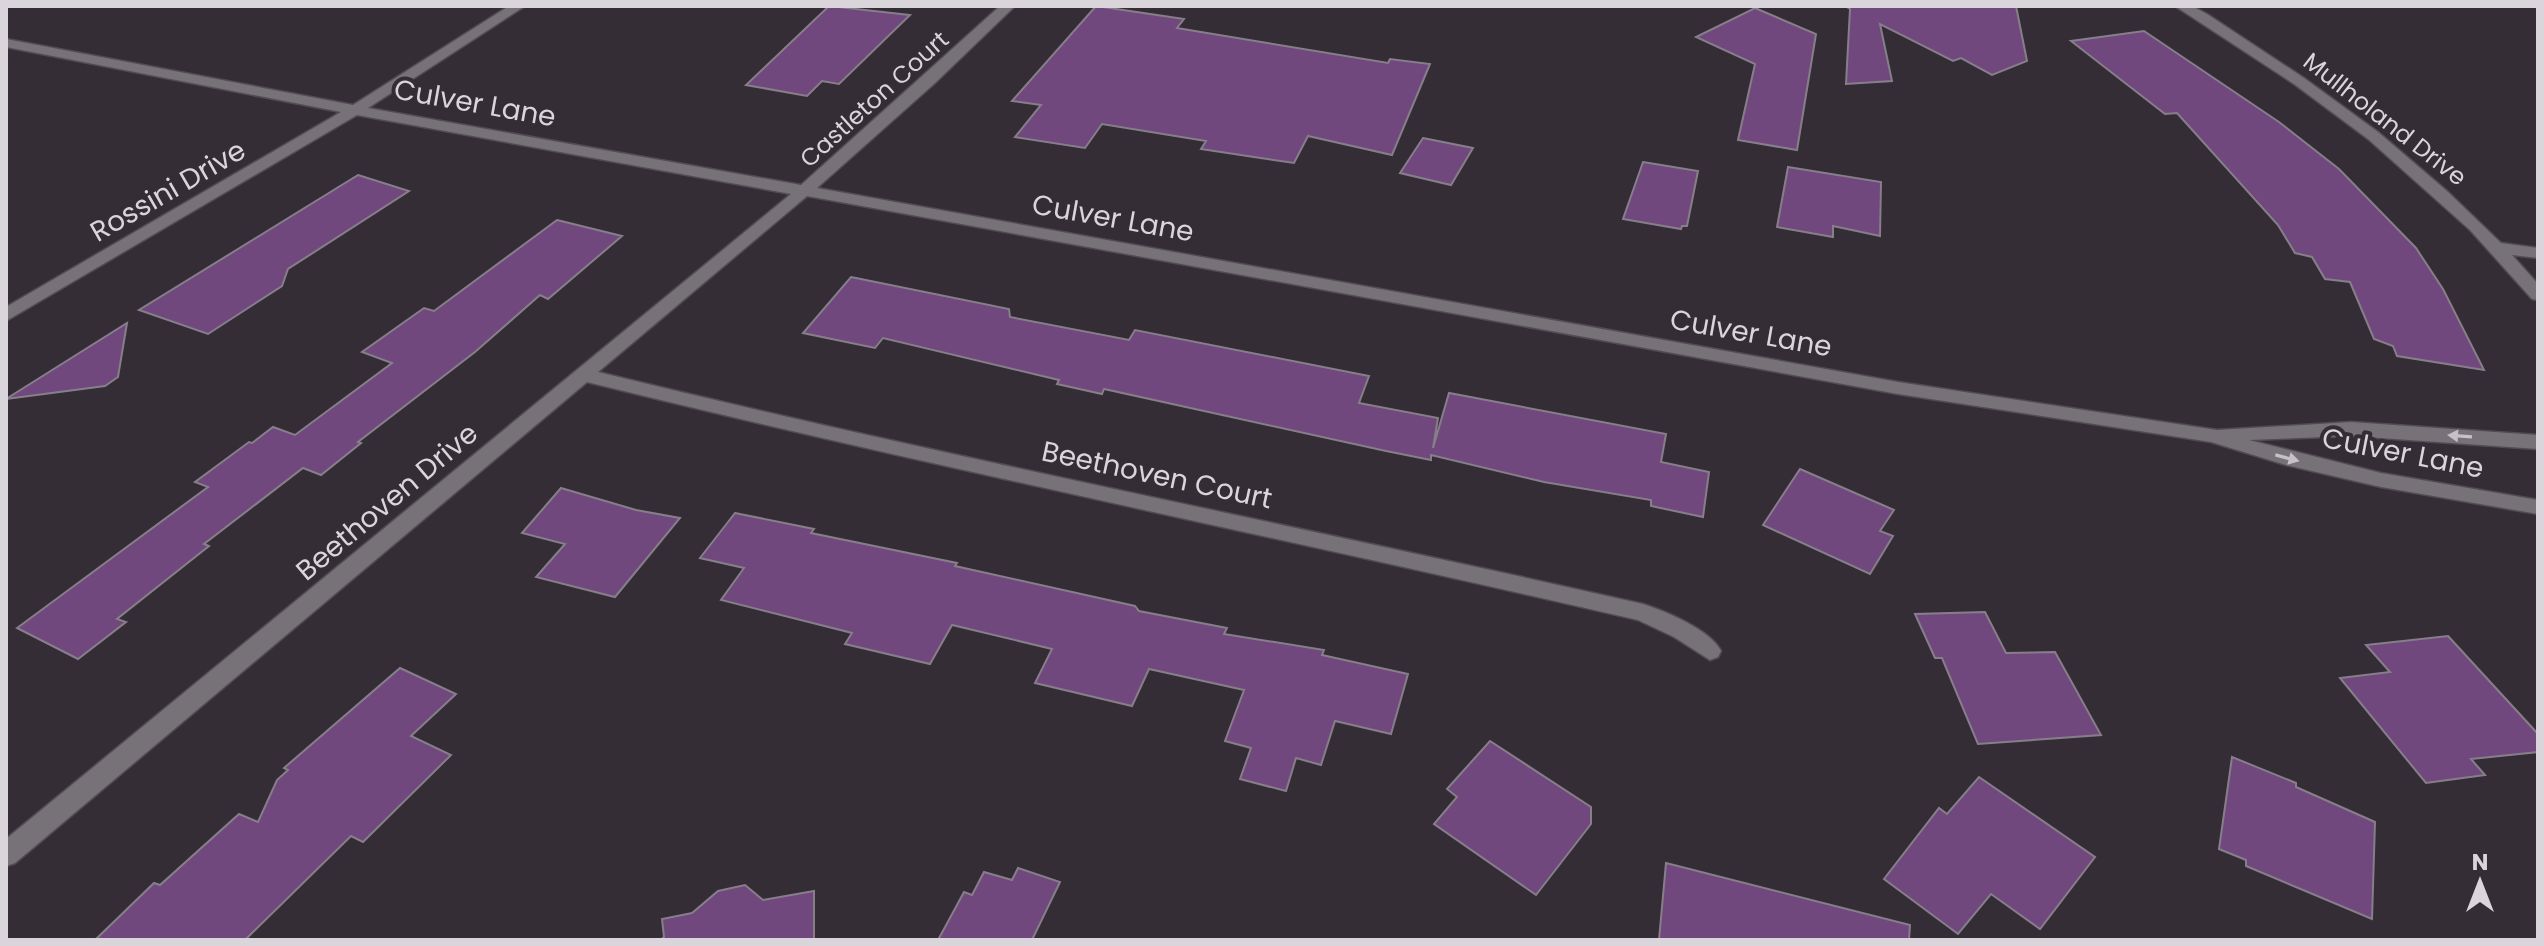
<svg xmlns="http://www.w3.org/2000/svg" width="2544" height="946" viewBox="0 0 2544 946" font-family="Poppins,sans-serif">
<rect width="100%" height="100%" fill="#342d36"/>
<g fill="#70487e" stroke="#867e89" stroke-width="2">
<path d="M829,6L910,15L839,84L822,81L807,96L746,85Z"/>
<path d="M1096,6L1184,19L1177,28L1388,63L1390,59L1430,64L1392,155L1308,136L1294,163L1201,149L1206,141L1102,124L1085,148L1015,137L1041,105L1012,101Z"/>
<path d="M1845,6H2016L2027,61L1992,75L1961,58L1953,61L1880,24L1892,81L1846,84L1850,9Z"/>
<path d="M1755,8L1816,34L1797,150L1738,140L1755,64L1696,37Z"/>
<path d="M2144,31L2279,122L2339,169L2416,248L2443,289L2484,370L2397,356L2393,346L2374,339L2350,282L2325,279L2312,257L2295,253L2278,225L2177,113L2165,114L2071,41Z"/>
<path d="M1423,138L1473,148L1451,185L1400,173Z"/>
<path d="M1643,162L1698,171L1687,226H1682L1681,229L1623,219Z"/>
<path d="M1788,167L1881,182L1880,236L1833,226V237L1777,227Z"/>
<path d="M358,175L409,191L288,269L282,286L208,334L139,310Z"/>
<path d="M557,220L622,236L548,299L540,295L475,352L358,442L361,443L321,475L303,468L204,544L209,546L117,619L126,622L78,659L17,628L208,487L195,482L249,442L252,443L273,427L295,435L392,363L362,352L424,308L434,311Z"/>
<path d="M851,277L1009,309L1010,317L1129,340L1135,330L1369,376L1359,403L1438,418L1433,448L1449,393L1666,434L1661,462L1709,472L1703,517L1651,506V500L1544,482L1431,455V460L1386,451L1104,389L1102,394L1057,384L1059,380L883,338L875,348L803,333Z"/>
<path d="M127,323L118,377L105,386L6,399Z"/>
<path d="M1800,469L1894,510L1880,531L1893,536L1870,574L1763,525Z"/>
<path d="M561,488L636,510L680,518L615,597L536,577L565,544L522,533Z"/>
<path d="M735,513L814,529L811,533L957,563L955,566L1135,606L1139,611L1227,628L1224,634L1324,650L1322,655L1408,674L1391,734L1335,721L1321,765L1296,758L1286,791L1240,779L1251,748L1225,741L1244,690L1149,669L1132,706L1035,683L1052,649L952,625L930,664L845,644L852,633L721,600L744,568L700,558Z"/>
<path d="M1985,612L2006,653L2055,652L2101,735L1978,744L1942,658H1935L1915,614Z"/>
<path d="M2448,636L2538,734V752L2471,759L2485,775L2426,783L2340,678L2390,672L2366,645Z"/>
<path d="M400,668L456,694L411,736L451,755L363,842L351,836L245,940H95L154,883L160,885L239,814L258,822L277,780L288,770L284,768Z"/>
<path d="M1490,741L1591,807V824L1536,895L1434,824L1457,797L1447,789Z"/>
<path d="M2232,757L2296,783V787L2375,822L2372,919L2246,866V860L2219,849Z"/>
<path d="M1979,777L2095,857L2040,929L1991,894L1958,934L1884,879L1939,808L1947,814Z"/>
<path d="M1666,863L1910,925L1909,940H1659Z"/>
<path d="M1018,868L1060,882L1032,940H938L964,892L972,895L984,872L1012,880Z"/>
<path d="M745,885L763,900L814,891V940H660L664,937L662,919L692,913L718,891Z"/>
</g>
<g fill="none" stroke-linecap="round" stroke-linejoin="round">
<defs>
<g id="minor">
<path d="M509,6H525L368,108L801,185L1000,6H1015L935,83L817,188L1898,382L2217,430L2351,422L2538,435V449L2351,436L2249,440L2381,473L2538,500V514L2381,487L2286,465L2211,442L1898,394L807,196L598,372C945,457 1295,525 1643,604C1665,611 1711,630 1721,651L1718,657L1710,660L1674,637L1638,620C1288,539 936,468 587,382L15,863L6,866V839L791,194L357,115L6,321V307L341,112L6,47V39L353,105Z"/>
<path d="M2175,6H2192L2207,14L2304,78L2378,132L2448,192L2501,243L2538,248V258L2512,255L2538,284V300L2532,299L2470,230L2368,139L2294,84Z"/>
</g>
</defs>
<use href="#minor" stroke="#524b54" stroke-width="3"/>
<use href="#minor" fill="#767277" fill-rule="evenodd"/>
</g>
<defs><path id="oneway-solid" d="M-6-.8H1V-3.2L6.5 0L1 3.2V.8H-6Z" transform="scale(2)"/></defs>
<g fill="#c5c1c7">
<use href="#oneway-solid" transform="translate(2460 436) rotate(-176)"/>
<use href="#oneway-solid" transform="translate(2287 458) rotate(15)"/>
</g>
<g text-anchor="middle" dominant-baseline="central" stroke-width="8" stroke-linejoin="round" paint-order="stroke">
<g font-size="24" fill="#d9d5db" stroke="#342d36">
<text transform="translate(874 99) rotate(-42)">Castleton Court</text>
<text transform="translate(2385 119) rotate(38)">Mullholand Drive</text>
</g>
<g font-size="28" fill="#d9d5db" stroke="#342d36">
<text transform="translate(475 103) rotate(10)">Culver Lane</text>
<text transform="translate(168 191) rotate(-30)">Rossini Drive</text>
<text transform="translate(1113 218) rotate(10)">Culver Lane</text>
<text transform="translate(1751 333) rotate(10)">Culver Lane</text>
<text transform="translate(2403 453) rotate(11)">Culver Lane</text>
<text transform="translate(1157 475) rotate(12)">Beethoven Court</text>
<text transform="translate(387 502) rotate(-40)">Beethoven Drive</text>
</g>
</g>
<rect width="2544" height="946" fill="none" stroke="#d9d5db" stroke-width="16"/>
<g transform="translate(2480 882)" stroke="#342d36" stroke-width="6" paint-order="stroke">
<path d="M0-6L14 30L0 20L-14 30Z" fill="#d9d5db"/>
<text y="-12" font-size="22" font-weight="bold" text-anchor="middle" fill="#d9d5db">N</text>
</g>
</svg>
